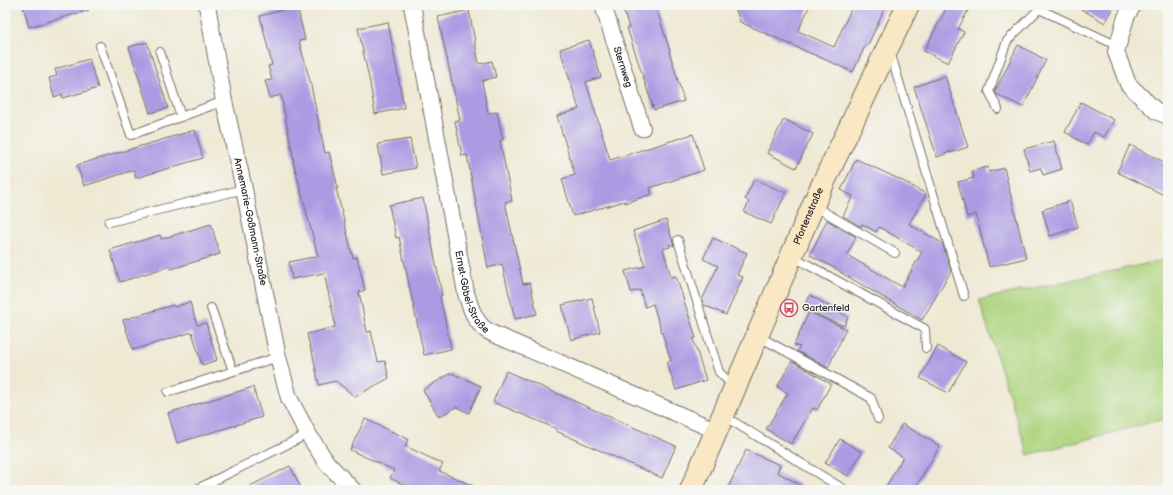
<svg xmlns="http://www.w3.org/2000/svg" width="1173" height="495" viewBox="0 0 1173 495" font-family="'Balsamiq Sans',sans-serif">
<rect width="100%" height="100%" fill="#f6f6f2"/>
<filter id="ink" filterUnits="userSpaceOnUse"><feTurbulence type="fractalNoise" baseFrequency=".025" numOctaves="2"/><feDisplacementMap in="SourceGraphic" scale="8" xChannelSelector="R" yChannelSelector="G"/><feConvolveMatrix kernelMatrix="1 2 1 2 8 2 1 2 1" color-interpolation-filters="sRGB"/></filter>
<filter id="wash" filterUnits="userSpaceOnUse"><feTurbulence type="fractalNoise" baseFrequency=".012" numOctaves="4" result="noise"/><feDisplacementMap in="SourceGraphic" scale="16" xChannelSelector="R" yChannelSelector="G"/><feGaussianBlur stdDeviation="0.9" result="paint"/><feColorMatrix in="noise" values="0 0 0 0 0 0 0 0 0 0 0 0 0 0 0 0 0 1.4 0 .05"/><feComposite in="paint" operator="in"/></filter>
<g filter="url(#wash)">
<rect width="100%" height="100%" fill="#efe9d4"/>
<path fill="#add47e" stroke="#6c8054" d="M1168,259V418L1028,455L979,300Z"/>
<g id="blocks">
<g fill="#ab9be3">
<path d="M23,5H88L89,10L29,27Z"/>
<path d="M622,5H655L670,51H669L684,101L654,110L627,28H629Z"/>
<path d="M734,5H810L798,31L834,47L853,5H886L868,45L866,44L853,72L740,22Z"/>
<path d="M948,5H971L958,29L964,32L948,63L924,51Z"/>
<path d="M1074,5H1115L1105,23Z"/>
<path d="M297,6L305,40L299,41L310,81L325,153L329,152L338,188H336L353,258L357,257L365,290L359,292L367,332L371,331L378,362L385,361L389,378L355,397L336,381L319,385L312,351H311L307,334L335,327L334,318L324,273L292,279L289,262L318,256L293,161H294L281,95L270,98L265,81L272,80L268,66L272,65L260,16Z"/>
<path d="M469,10L479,64L492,61L496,77L482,81L488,113L497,112L503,140L500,141L512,201L505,202L523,284L530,283L537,314L515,319L502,264L488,268L467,155L462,156L455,121L460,120L438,17Z"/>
<path d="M388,22L404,108L375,114L370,83L358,28Z"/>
<path d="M589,40L601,77L586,82L610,160L693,134L704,170L650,188L652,194L625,203V201L573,216L562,179L575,175L557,116L579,109L560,49Z"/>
<path d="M147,42L168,108L150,113L129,47Z"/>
<path d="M1018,45L1046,60L1023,107L996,94L995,91Z"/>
<path d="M89,59L98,88L63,98L62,94L54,97L49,78L57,76L55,69Z"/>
<path d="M945,76L968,147L950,153L949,151L948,153L937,157L914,87Z"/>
<path d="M1081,102L1114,120L1104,137L1094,132L1087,145L1065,132Z"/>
<path d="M784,119L813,134L796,168L767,153Z"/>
<path d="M195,130L203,158L136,178L134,170L84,186L77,165Z"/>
<path d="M410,139L416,168L383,174L378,144Z"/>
<path d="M1054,141L1062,169L1043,175L1041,168L1030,171L1024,149Z"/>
<path d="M1130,145L1168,164V197L1117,172Z"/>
<path d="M856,159L901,180L926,194L909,224L942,243L951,271L922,320L840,272V271L810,255L827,220L856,237L847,255L902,287L922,252L879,227L876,232L862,224L861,227L843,216L853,196L841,190Z"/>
<path d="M988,167L989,172L1004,168L1026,258L989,267L976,214L967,217L958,182L974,178L972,171Z"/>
<path d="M754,179L786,193L771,224L744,212L749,202L745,199Z"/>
<path d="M423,198L442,295L440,296L451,349L424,355L399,237L396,238L389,205Z"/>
<path d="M1070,201L1078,227L1050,236L1042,210Z"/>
<path d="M666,220L674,246L669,244L670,247L663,249L671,277L676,276L696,338L693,339L706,380L676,390L667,363L671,361L653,304L645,307L640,290L631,292L625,271L645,266L633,231Z"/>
<path d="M211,224L220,254L171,269L170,266L120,282L110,250L160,235L161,239Z"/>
<path d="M713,238L747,253L737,275L743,277L726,315L704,305L702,300L718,266L703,259Z"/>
<path d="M810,295L848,317L844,326L803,309Z"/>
<path d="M592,298L600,332L571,340L562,305Z"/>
<path d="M190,302L197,325L206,323L217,360L202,365L192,332L133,350L123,320L173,305L174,307Z"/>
<path d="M809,312L846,329L828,368L797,351L800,347L794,345Z"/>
<path d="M938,346L966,362L948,393L920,378Z"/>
<path d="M792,361L831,384L817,410L813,408L791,444L766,429L788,393L777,387Z"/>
<path d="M506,371L676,446L662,478L556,431L557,429L493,402Z"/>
<path d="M451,373L481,386L469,413L456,407L439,417L423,390Z"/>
<path d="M253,387L262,417L177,443L168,413Z"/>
<path d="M365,419L408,439L405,446L443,464L439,471L483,490H414L390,478L394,470L350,450Z"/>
<path d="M902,424L940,446L914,490H884L903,457L888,448Z"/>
<path d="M840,439L862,452L848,476L825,463Z"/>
<path d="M746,450L780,465L777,472L809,490H727Z"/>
<path d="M290,466L302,490H242Z"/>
</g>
</g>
</g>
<g filter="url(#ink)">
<use href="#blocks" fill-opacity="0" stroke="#706e66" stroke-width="1"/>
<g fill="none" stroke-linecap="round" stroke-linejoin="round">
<defs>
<g id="lane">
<path d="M100,46L131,135L224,101"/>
<path d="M160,52L181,117"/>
<path d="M890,52L964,296"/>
<path d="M998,109L989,91L1007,41L1039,9L1118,46"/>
<path d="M814,206L895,253"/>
<path d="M109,222L244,189"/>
<path d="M678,240L719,372L734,387"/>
<path d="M792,256L925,329L926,348"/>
<path d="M211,308L233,371"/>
<path d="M758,336L871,398L878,419"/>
<path d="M168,392L278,357"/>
<path d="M724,416L845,490"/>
<path d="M195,490L308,434"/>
</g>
<g id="street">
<path id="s1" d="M207,5L224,101L244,189L278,357L289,398L308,434L327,463L353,490"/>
<path id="s2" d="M412,5L466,293C470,306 474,321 486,330C491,333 497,336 503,338L717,431"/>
<path id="s3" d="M603,5L642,128"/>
<path d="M1133,5L1126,17L1116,52L1128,84L1156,111L1168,116"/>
</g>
<g id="secondary">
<path id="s4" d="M691,490L818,194L908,5"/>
</g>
</defs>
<use href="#lane" stroke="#706e66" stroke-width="10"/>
<use href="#street" stroke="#706e66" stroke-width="18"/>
<use href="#secondary" stroke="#706e66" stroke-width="24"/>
<use href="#lane" stroke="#fff" stroke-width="8"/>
<use href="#street" stroke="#fff" stroke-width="16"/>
<use href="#secondary" stroke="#fae7c3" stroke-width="22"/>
</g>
</g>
<defs>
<symbol id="bus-ring" viewBox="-11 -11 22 22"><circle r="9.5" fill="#f6f6f2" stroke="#d1495b" stroke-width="1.5"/><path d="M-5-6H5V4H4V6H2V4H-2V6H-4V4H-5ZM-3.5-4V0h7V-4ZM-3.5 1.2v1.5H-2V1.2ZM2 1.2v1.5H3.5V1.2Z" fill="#d1495b"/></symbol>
</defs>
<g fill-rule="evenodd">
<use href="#bus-ring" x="779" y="298" width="20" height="20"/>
</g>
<g text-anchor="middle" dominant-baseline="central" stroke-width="3" stroke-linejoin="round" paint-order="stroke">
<g font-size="10" fill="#2b2b2b" stroke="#f6f6f2">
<text stroke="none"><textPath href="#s3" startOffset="65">Sternweg</textPath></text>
<text stroke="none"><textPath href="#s4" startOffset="298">Pfortenstraße</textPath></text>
<text stroke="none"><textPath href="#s1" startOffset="221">Annemarie-Goßmann-Straße</textPath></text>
<text stroke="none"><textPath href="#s2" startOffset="294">Ernst-Göbel-Straße</textPath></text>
</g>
<g font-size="10" fill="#2b2b2b" stroke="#f6f6f2" text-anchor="start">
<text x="802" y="308">Gartenfeld</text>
</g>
</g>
<rect width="1173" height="495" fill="none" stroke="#f6f6f2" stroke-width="20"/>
</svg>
